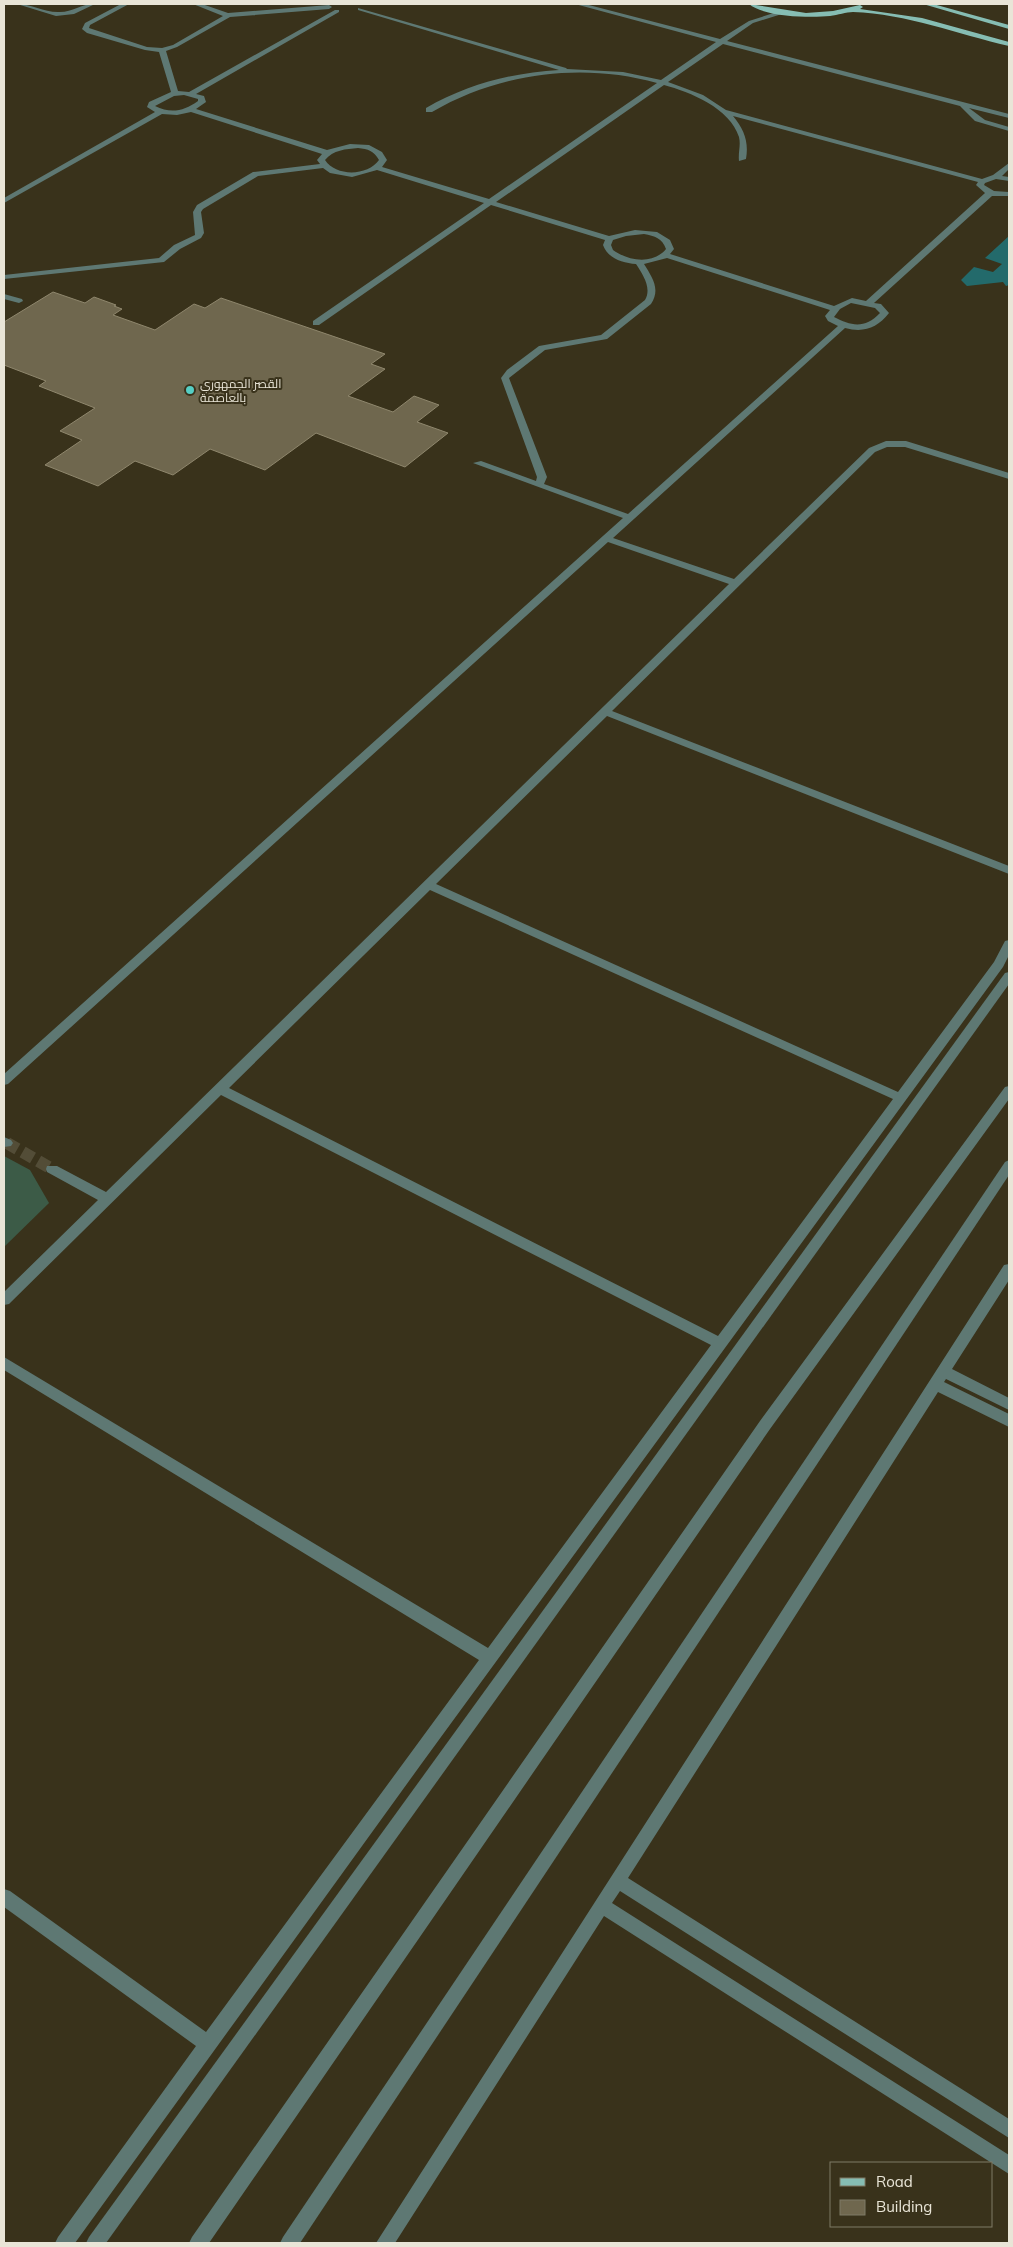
<svg xmlns="http://www.w3.org/2000/svg" width="1013" height="2247" viewBox="0 0 1013 2247" font-family="Mulish,Cairo,sans-serif">
<rect width="100%" height="100%" fill="#39321b"/>
<path fill="#3c5b47" d="M4,1156L30,1170L49,1203L4,1247Z"/>
<path fill="#236a6b" d="M1009,236V285L1006,286L1003,282L967,286L961,280L974,267L993,272L1002,264L985,258Z"/>
<path fill="#6f674e" stroke="#8f876d" d="M53,292L85,303L94,297L116,305L114,306L122,309L113,315L155,330L194,304L205,308L221,298L385,354L371,364L385,369L348,396L393,412L414,396L439,405L417,422L448,433L405,467L316,433L265,470L210,449L173,475L135,461L98,486L45,465L82,440L60,431L95,408L39,386L46,381L4,365V322Z"/>
<g fill="none" stroke-linecap="round" stroke-linejoin="round">
<path stroke="#534d37" stroke-width="12" stroke-dasharray="12 6" stroke-linecap="butt" d="M7,1143L52,1169"/>
<g fill="#5e7873" fill-rule="evenodd">
<path d="M17,4C32,4 45,13 60,12C73,12 83,3 95,4L74,14L56,16Z"/>
<path d="M121,4H129L90,25L89,28L147,47L162,48L173,45L223,16L193,4H202L228,13L329,5L332,7L329,9L230,17L177,47L166,51L178,91L189,92L335,10H339V12L196,94L204,96L206,102L196,109L327,150L350,144L369,145L382,152L387,160L382,167L489,199L657,83C582,62 498,73 432,112H426V108C468,84 511,73 559,70L358,10V8L566,68L567,69L623,72L661,80L716,42L575,4H585L720,39L749,21L783,10L786,12L785,13L753,23L727,41L1009,114V118L969,108L985,120L1009,127V131L975,121L960,106L723,44L668,82L703,95L726,110L982,179L993,175L1009,163V169L1002,176L1009,177V181L996,179L985,183L984,185L994,191L1009,192V196H992L874,303L881,304L889,313C877,328 864,333 845,328L613,538L734,579L869,448L886,441H906L1009,473V479L905,447H887L875,452L612,711L1009,866V874L607,716L436,884L898,1092L994,962L1005,941L1009,940V955L1003,967L422,1763L75,2243H55L58,2237L196,2046L4,1907V1889L10,1891L206,2032L479,1660L4,1370V1357L488,1648L711,1345L221,1095L9,1304L4,1305V1292L98,1200L47,1172L46,1169L47,1166H57L106,1192L729,584L608,542L8,1084L4,1085V1074L623,518L473,463L481,461L536,481L537,477L501,378L507,370L539,346L601,335L645,300C652,288 643,275 636,264C623,263 608,259 603,245L605,240L491,205L319,325H313V321L484,203L377,170L352,177L330,173L323,168L258,176L203,209L201,212L204,233L201,238L180,249L164,262L4,279V275L159,258L174,245L195,235L193,212L197,205L253,172L320,164L317,160L322,154L191,112L177,115L162,114L4,203V198L155,112L147,107L149,102L171,92L159,52L145,50L87,33L82,29L85,23ZM664,85C690,92 730,108 739,137C741,145 738,153 739,161L746,159C749,142 744,129 733,116L978,182L976,185L985,193L866,301L852,298L834,306L670,254L674,249L670,240L657,232L635,230L609,236L496,202ZM184,95L198,99V101C184,111 171,114 155,106L174,96ZM358,148C368,149 374,151 379,160C368,176 336,177 325,160C333,150 346,149 358,148ZM644,234C655,236 662,238 666,249C653,265 628,261 613,250L611,245L613,240L626,236ZM667,258L830,310L825,316L828,321L838,326L628,514L544,484L547,477L509,378L545,350L607,339L651,304C661,289 652,277 644,264ZM851,303L875,308L880,313C865,329 851,326 834,317L840,309ZM430,890L893,1099L718,1336L229,1088Z"/>
<path d="M4,294L22,299L23,301L19,303L4,299Z"/>
<path d="M1009,972V984L106,2243H86L89,2237L1005,973Z"/>
<path d="M1009,1086V1099L770,1429L209,2243H189L192,2237L760,1421L1005,1087Z"/>
<path d="M4,1137L11,1140L13,1143L11,1146L4,1147Z"/>
<path d="M1009,1160V1175L300,2243H280L283,2237L1005,1162Z"/>
<path d="M1009,1264V1280L952,1369L1009,1398V1410L946,1379L944,1382L1009,1414V1427L938,1392L628,1878L1009,2119V2138L620,1891L612,1903L1009,2155V2174L604,1916L395,2243H376L1004,1265Z"/>
</g>
<g fill="#86bdb3" fill-rule="evenodd">
<path d="M749,4L806,13L833,11L860,5L863,7L860,9L922,18L1009,42V46C957,34 907,14 853,12C846,12 838,15 830,16C810,18 764,17 749,4Z"/>
<path d="M923,4H933L1009,25V29Z"/>
</g>
</g>
<circle fill="#55cec4" stroke="#39321b" stroke-width="2" cx="190" cy="390" r="5"/>
<g text-anchor="middle" dominant-baseline="central" stroke-width="4" stroke-linejoin="round" paint-order="stroke">
<g font-size="12" fill="#e9e5d7" stroke="#39321b" text-anchor="start">
<text x="200" y="383">القصر الجمهوري<tspan x="200" dy="14">بالعاصمة</tspan></text>
</g>
</g>
<rect width="1013" height="2247" fill="none" stroke="#e9e5d7" stroke-width="10"/>
<rect x="830" y="2162" width="162" height="65" fill="#39321b" stroke="#7f7a66"/>
<rect x="840" y="2178" width="25" height="8" fill="#86bdb3" stroke="#7f7a66"/>
<text x="876" y="2187" font-size="15" fill="#e9e5d7">Road</text>
<rect x="840" y="2200" width="25" height="15" fill="#6f674e" stroke="#7f7a66"/>
<text x="876" y="2212" font-size="15" fill="#e9e5d7">Building</text>
</svg>
